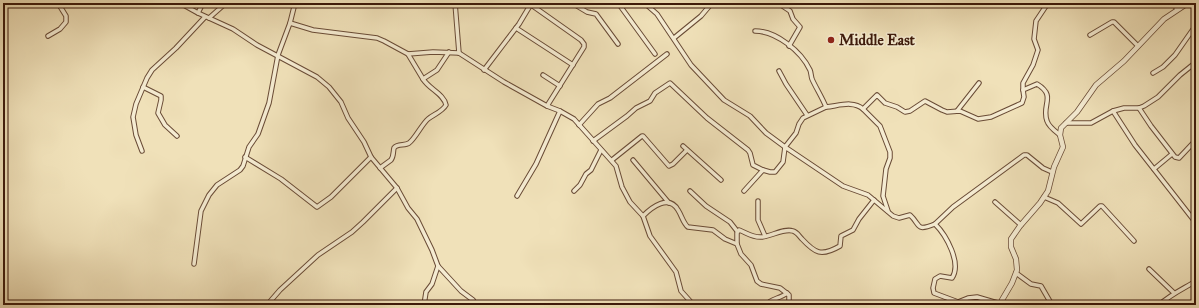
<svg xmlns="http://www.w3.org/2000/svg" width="1199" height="308" viewBox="0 0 1199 308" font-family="'IM FELL Great Primer',serif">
<rect width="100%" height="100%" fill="#f0e1b9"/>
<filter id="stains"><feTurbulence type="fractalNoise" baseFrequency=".005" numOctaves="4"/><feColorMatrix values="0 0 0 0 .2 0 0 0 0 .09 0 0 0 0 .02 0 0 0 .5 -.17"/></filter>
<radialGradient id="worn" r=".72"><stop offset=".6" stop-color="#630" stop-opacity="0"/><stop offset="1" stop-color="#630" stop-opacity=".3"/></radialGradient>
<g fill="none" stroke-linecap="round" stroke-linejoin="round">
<defs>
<g id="minor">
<path d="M180,3L198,13L233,29L257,45L317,77L329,87L341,102L348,118L364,142L371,157L397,188L408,208L417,219L432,250L438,266L461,291L473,300L476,305"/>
<path d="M455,3L459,53"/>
<path d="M572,3L587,12L596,14L618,44"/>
<path d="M618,3L655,54"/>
<path d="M646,3L649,7L657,14L691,65L724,100L750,116L766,133L785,147L796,133L799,124L803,118L826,107C822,97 816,88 812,79C811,76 811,72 810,70C801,51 776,31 755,31"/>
<path d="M778,3L790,11L793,19L800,27L789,46"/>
<path d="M1142,3H1143"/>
<path d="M1173,3L1177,9"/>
<path d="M530,4L581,40L584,44V47L547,106"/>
<path d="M198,13L203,3"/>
<path d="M209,18L226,3"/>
<path d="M290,23L313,30L377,38L384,41L408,54L433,52L459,53L504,82L547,106L560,111L574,119L616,166L622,187L630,202L643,216L650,236L676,272L681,291L690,301L692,305"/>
<path d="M516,28L573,65"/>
<path d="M1090,35L1112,22H1114L1138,46"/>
<path d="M48,36L60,29L66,22V16L58,3"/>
<path d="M674,38L701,16L712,3"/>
<path d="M408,54L423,79"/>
<path d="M484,70L519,24L531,4"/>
<path d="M779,71L786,84L807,115"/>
<path d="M1153,73L1163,67L1175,55L1196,25"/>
<path d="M543,75L560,86"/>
<path d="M143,87L161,96V100L158,113L165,125L177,136"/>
<path d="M1023,90V83L1033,65L1038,50L1034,39L1036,21L1048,3"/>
<path d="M826,107C838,106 853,100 863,109L877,95L885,103L897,107L905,112L910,111L925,101L942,110L947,112L960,111L978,119L991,117L1022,103L1024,97L1023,90L1037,84C1057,96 1041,105 1047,121C1049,127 1055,131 1060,135"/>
<path d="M1139,108L1151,126L1175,157L1179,158L1196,140"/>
<path d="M863,109L880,126L890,152V158L886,169L883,196L888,211"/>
<path d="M957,111L979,83"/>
<path d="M1113,111L1135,145L1196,223"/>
<path d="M1066,123H1091L1113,111L1124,108H1139L1144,106L1158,97L1180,75L1195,63"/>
<path d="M579,125L598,104L610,98L667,54"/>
<path d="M593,141L627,116L636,108L650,101L655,93L670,83L707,118L748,150L750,153L753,165L763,170"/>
<path d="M683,146L721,180"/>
<path d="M142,151L136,135L133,117L136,104L147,78L152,70L176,48L205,17"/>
<path d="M245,157L281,179L317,207L331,197L371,157"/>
<path d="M612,160L642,136H643L669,166L673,164L687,150"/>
<path d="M633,160L669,203"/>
<path d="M380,168L391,160C394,156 393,151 394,148C397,143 405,146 409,143C415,139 422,124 428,119C434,114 442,112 446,105C444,94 429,89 423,79L437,70L449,52"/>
<path d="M1154,169L1172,154"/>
<path d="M574,191L580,185L586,174L591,170L601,150"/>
<path d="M690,191L706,206L730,222L737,231"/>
<path d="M744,191L763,170L770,172H775L783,162L785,147L843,186L868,195L893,216L899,218L910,215C921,225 915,232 935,224"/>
<path d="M517,196L536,164L560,111"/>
<path d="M1044,197L1058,203L1081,224L1100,206H1102L1134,241"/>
<path d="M758,201V220L765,236"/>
<path d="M995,202L1021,225"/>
<path d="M643,216C652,207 669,194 678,210C682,216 683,223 688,227L713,230L725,239L737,244L741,254L751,265L757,281L761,284L780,288L789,295V305"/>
<path d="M737,244V233L739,230C747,233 753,238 762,237C772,236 784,228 793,231C797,232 799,236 802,239C815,253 821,257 840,246L841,236L853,230L859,219L874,200"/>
<path d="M194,264L201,211L209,195L217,185L240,170L243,166L249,147L258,134L269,103L278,55L290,23L295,3"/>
<path d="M1149,269L1174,293"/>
<path d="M1016,273L1031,284L1041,286L1052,305"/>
<path d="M1001,304L977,297L968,298L958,302L934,293L933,288L935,279L940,276L952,278C962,263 946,235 935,224L953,207L1024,155H1027L1043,168L1052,172"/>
<path d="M267,305L280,290L318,255L352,232L363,222L397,188"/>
<path d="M424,305L426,292L432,284L438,266"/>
<path d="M766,305C771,298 780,299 787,293"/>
<path d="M1159,305C1171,294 1183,289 1196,281"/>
</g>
<path id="tertiary" d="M1001,305L1002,300L1012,283L1017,270L1016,259L1011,247V239L1020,226L1040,203L1048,191L1054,167L1063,147L1060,135L1061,128L1077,112L1096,85L1124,61L1164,19L1188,3"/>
</defs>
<use href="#minor" stroke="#694b36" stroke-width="5.5"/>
<use href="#tertiary" stroke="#694b36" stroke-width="6"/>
<use href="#minor" stroke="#f5ecd2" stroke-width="3.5"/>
<use href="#tertiary" stroke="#f5ecd2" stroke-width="4.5"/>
</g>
<circle fill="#8f2418" stroke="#f5ecd2" stroke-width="1.5" cx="831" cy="40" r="4"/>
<g text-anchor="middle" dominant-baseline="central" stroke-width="3" stroke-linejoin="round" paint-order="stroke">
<g font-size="15" font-weight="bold" fill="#3c190a" stroke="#f5ecd2" text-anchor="start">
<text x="839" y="40">Middle East</text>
</g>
</g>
<rect width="1199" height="308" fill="none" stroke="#f0e1b9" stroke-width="16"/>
<rect x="4" y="4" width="1191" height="300" fill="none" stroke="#3c190a" stroke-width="2"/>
<rect x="8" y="8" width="1183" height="292" fill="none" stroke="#3c190a"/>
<rect width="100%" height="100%" filter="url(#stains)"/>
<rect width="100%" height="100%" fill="url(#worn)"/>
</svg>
